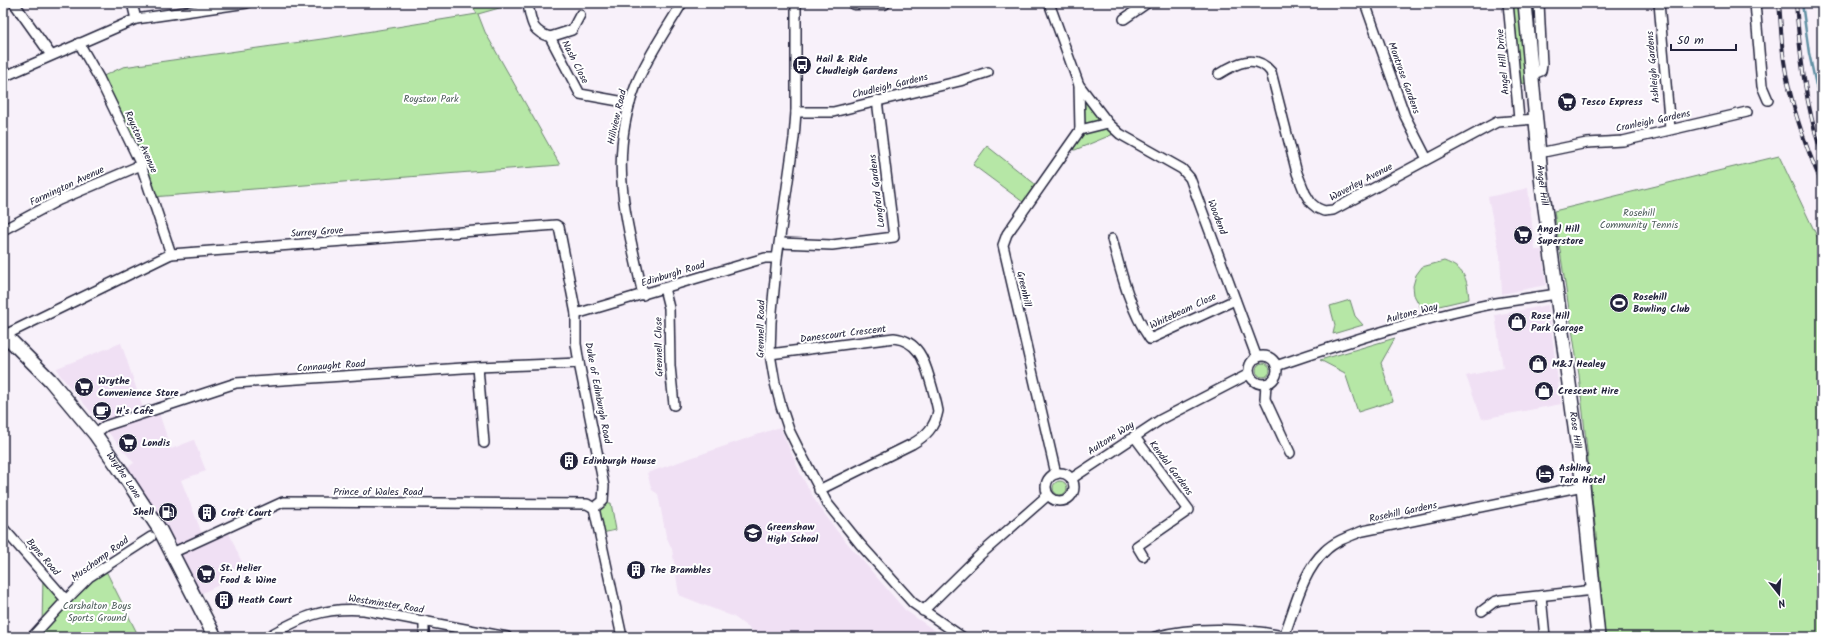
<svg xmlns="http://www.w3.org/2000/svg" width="1825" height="640" viewBox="0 0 1825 640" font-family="Kalam,sans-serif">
<rect width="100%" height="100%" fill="#f8f1fa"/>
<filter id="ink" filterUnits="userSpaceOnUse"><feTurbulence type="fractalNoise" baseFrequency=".025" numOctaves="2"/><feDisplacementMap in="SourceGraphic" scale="8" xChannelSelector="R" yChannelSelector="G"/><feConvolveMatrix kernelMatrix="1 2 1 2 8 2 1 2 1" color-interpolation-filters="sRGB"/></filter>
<g filter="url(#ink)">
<g fill="#f0e0f4">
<path d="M1528,188L1535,250H1542L1546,285L1502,294L1500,256L1488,197Z"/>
<path d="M1548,305L1561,404L1482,419L1466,376L1503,368L1495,315Z"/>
<path d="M121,343L145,414L158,410L171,449L194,440L206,471L181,480L203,536L226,526L243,565L222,574L225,582L194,597L121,471L134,463L59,374L57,368Z"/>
<path d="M780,427L801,475L816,502L837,531L905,610L944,637H770L753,631L734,617L679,595L672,549L666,536L658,494L652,490L647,473Z"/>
</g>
<g fill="#b6e7a6" stroke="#6c8470">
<path d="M471,3H517L478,14L485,32L560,165L152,197L99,78L123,67L329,38L477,14Z"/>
<path d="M1513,3H1521L1527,83L1521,84Z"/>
<path d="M1531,3H1535L1538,66L1537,65Z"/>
<path d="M1081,90L1116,133L1075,150L1069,149L1082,131Z"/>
<path d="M987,146L1040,188L1027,205L973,165Z"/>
<path d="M1779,156L1822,247V637H1605L1597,544L1579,375L1554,211Z"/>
<path d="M1444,261C1465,269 1467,278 1469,299L1422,310L1414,295L1413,286L1416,275L1422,267Z"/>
<path d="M1350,300L1355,316L1363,325L1333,334L1335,325L1330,306Z"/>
<path d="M1395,338L1381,363L1393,401L1358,412L1345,373L1320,360Z"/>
<circle cx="1263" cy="370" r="7"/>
<circle cx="1060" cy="488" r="7"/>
<path d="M605,503H611L616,530L602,533L597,508Z"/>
<path d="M106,571L139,637H37L88,583Z"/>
<path d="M43,577L63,600L42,624Z"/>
</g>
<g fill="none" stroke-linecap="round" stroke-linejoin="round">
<path stroke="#6190a3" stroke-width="2.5" d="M1802,3L1809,53L1822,113"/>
<defs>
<g id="minor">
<path d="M14,3L51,55"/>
<path d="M132,3L136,19"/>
<path d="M796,3V112L794,138L777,258L771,322L770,354L775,383L781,406L789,430L799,450L827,503L860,544L913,603L962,637"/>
<path d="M1049,3L1079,85L1108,123L1120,134L1182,169L1190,178L1257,358"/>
<path d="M1365,3L1405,116L1427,159"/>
<path d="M1508,3L1519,119"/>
<path d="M1659,3L1670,129"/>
<path d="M1755,3L1762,86L1768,100"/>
<path d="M528,5C532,23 531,31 550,37L580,94L630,103"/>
<path d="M1124,19L1147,3"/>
<path d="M550,37L572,30L580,15"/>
<path d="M79,43L99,78L141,165L171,254"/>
<path d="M1219,74C1236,63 1256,53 1271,72L1297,173L1305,193L1311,203L1317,208L1324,211L1333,210L1497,122L1536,119"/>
<path d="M1531,75L1541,71L1542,65L1539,3"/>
<path d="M3,77L136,19L247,3"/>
<path d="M1079,85L1080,130"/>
<path d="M796,112H833L960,81L988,72"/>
<path d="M1080,130L1108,123"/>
<path d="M1539,153L1587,143L1623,141L1747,112"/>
<path d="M3,230L59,200L141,165"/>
<path d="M1112,239C1121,273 1130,310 1150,339L1235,300"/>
<path d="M780,243L832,245L894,237L877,100"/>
<path d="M664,288L669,308L670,366L674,405"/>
<path d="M643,295C627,221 607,160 636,85C647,57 667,29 682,3"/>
<path d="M576,314L751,262L765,258H777"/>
<path d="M5,335L171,254L556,225L559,227L576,314V344L579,363L604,486L603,501L594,508L622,637"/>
<path d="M770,354L894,338C918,341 924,359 930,380C933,390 936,400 938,411C935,427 926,436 912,444L819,490"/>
<circle cx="1263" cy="370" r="14"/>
<path d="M1276,366C1348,341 1421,318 1496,303C1516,300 1537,297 1557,294"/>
<path d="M478,367L484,443"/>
<path d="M1266,384L1265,399L1290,453"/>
<path d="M95,434L105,426L236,383L478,367L579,363"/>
<path d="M1134,436L1189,510L1137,546L1143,556"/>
<circle cx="1060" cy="487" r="14"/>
<path d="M1056,474L1003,245L1007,234L1080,130"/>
<path d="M1071,479L1160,420L1249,374"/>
<path d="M3,528L66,600"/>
<path d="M172,553L283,502L587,504L594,508"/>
<path d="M1541,596L1545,637"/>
<path d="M923,611L981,554L1048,495"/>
<path d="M1482,611L1494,602L1500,600L1594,590"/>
<path d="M1284,636C1295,608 1302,572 1325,551C1335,541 1350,536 1363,531L1583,486"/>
<path d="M32,637L66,600L89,577L151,537"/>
<path d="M267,637C302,617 322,607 364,610L507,637"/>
<path d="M424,637V621"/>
<path d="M1155,637C1192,626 1250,628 1287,637"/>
</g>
<path id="tertiary" d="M854,3H884"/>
<g id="secondary">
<path id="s1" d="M1525,3L1542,186L1583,486L1598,637"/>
<path id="s2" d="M3,333L50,380L95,434L121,471L160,530L215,637"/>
</g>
</defs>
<use href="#minor" stroke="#22223b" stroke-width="12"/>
<use href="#tertiary" stroke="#22223b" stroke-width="15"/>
<use href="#secondary" stroke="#22223b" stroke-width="16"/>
<use href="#minor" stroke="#fff" stroke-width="9"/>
<use href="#tertiary" stroke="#fff" stroke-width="12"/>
<use href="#secondary" stroke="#fff" stroke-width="13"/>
<defs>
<g id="rail">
<path d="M1779,3C1781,22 1781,42 1784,61C1790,104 1805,145 1822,184"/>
<path d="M1796,3C1800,54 1805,105 1822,154"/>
</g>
</defs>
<use href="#rail" stroke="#22223b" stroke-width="4"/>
<use href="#rail" stroke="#fff" stroke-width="2.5" stroke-dasharray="8" stroke-linecap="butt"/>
</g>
</g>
<defs>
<symbol id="bus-disc" viewBox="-11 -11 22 22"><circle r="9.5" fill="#22223b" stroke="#fff"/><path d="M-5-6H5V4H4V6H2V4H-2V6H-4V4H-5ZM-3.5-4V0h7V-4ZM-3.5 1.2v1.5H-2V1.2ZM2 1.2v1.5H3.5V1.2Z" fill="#fff"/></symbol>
<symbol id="supermarket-disc" viewBox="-11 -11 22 22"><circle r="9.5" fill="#22223b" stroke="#fff"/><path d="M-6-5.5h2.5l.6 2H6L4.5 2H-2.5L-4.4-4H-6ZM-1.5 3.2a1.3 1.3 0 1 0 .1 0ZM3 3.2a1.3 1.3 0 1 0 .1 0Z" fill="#fff"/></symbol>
<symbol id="stadium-disc" viewBox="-11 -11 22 22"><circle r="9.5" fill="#22223b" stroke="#fff"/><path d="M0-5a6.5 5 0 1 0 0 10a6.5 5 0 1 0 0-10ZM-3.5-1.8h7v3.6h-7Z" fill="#fff"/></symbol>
<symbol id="shop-disc" viewBox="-11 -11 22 22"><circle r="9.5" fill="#22223b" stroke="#fff"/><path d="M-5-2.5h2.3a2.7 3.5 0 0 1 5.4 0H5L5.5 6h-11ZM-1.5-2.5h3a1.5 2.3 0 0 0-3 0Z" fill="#fff"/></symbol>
<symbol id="cafe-disc" viewBox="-11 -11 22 22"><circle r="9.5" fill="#22223b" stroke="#fff"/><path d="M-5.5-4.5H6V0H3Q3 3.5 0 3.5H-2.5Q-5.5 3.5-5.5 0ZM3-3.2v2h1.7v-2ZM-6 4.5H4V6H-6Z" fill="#fff"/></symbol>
<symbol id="building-disc" viewBox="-11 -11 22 22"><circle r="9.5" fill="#22223b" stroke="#fff"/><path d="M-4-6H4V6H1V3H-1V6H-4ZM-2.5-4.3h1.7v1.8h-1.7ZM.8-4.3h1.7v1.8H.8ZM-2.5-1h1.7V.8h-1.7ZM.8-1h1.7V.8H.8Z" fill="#fff"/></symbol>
<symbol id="hotel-disc" viewBox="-11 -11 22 22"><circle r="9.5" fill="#22223b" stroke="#fff"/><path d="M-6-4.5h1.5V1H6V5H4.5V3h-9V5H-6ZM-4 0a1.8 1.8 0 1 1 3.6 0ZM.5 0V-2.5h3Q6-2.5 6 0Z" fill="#fff"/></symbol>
<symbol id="fuel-disc" viewBox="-11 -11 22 22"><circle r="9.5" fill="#22223b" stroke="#fff"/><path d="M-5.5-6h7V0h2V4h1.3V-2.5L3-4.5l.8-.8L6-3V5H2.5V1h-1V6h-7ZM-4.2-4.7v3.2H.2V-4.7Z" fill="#fff"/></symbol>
<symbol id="school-disc" viewBox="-11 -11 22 22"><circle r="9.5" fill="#22223b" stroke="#fff"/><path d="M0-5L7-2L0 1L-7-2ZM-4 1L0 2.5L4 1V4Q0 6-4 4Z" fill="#fff"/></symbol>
</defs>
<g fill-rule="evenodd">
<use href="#bus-disc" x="791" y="54" width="22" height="22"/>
<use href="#supermarket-disc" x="1556" y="91" width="22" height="22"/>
<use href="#supermarket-disc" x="1512" y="224" width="22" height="22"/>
<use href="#stadium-disc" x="1608" y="292" width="22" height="22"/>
<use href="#shop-disc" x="1506" y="311" width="22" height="22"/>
<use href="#shop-disc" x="1527" y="353" width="22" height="22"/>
<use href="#supermarket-disc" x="73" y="376" width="22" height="22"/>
<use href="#shop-disc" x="1533" y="380" width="22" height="22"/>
<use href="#cafe-disc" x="91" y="400" width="22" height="22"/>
<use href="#supermarket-disc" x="117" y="432" width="22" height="22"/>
<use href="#building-disc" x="558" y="450" width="22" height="22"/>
<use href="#hotel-disc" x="1534" y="463" width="22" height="22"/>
<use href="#fuel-disc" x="157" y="501" width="22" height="22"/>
<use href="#building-disc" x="196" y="502" width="22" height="22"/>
<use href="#school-disc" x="742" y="522" width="22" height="22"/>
<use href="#building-disc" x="625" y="559" width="22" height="22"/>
<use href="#supermarket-disc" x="195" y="563" width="22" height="22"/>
<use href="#building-disc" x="213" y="589" width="22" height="22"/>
</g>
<g text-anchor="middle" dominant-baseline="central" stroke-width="4" stroke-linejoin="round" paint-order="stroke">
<g font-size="10" font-weight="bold" fill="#22223b" stroke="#fff" text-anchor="start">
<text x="816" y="59">Hail &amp; Ride<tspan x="816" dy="12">Chudleigh Gardens</tspan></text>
<text x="1581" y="102">Tesco Express</text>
<text x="1537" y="229">Angel Hill<tspan x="1537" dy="12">Superstore</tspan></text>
<text x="1633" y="297">Rosehill<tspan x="1633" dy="12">Bowling Club</tspan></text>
<text x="1531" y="316">Rose Hill<tspan x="1531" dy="12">Park Garage</tspan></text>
<text x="1552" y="364">M&amp;J Healey</text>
<text x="98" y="381">Wrythe<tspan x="98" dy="12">Convenience Store</tspan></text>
<text x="1558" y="391">Crescent Hire</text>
<text x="116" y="411">H's Cafe</text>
<text x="142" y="443">Londis</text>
<text x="583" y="461">Edinburgh House</text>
<text x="1559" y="468">Ashling<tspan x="1559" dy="12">Tara Hotel</tspan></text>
<text x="154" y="512" text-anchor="end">Shell</text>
<text x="221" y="513">Croft Court</text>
<text x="767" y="527">Greenshaw<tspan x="767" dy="12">High School</tspan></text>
<text x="220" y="568">St. Helier<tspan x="220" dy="12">Food &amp; Wine</tspan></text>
<text x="650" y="570">The Brambles</text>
<text x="238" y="600">Heath Court</text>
</g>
<g font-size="10" fill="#22223b" stroke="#fff">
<text transform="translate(575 62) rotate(63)">Nash Close</text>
<text transform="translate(1503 62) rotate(-95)">Angel Hill Drive</text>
<text transform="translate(1653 67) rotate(-95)">Ashleigh Gardens</text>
<text transform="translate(1404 78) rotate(70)">Montrose Gardens</text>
<text transform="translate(890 86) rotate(-14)">Chudleigh Gardens</text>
<text transform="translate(617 117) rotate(-77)">Hillview Road</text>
<text transform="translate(1653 121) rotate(-12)">Cranleigh Gardens</text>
<text transform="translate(141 142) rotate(66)">Royston Avenue</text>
<text transform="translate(1361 182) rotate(-28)">Waverley Avenue</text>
<text stroke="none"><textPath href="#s1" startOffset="183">Angel Hill</textPath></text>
<text transform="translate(67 186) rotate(-25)">Farmington Avenue</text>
<text transform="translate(877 191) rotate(-97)">Longford Gardens</text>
<text transform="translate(1217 217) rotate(69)">Woodend</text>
<text transform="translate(317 232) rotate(-4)">Surrey Grove</text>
<text transform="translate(673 274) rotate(-17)">Edinburgh Road</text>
<text transform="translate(1024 289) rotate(77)">Greenhill</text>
<text transform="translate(1183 311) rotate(-25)">Whitebeam Close</text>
<text transform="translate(1412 313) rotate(-15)">Aultone Way</text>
<text transform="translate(761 329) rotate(-89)">Grennell Road</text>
<text transform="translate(843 334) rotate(-7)">Danescourt Crescent</text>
<text transform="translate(659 347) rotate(-91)">Grennell Close</text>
<text transform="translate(331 366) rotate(-4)">Connaught Road</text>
<text transform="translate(598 393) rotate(79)">Duke of Edinburgh Road</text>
<text stroke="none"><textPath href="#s1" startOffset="430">Rose Hill</textPath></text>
<text transform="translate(1111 438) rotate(-33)">Aultone Way</text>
<text transform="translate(1171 468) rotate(53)">Kendal Gardens</text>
<text stroke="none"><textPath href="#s2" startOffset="187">Wrythe Lane</textPath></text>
<text x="378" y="492">Prince of Wales Road</text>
<text transform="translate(1403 512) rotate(-12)">Rosehill Gardens</text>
<text transform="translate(43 557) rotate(49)">Byne Road</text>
<text transform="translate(100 559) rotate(-36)">Muschamp Road</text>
<text transform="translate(386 604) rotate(9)">Westminster Road</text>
</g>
<g font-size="10" fill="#4e5d5b" stroke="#fff">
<text x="431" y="99">Royston Park</text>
<text x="1639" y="213">Rosehill<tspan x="1639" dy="12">Community Tennis</tspan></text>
<text x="97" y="606">Carshalton Boys<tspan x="97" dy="12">Sports Ground</tspan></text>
</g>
</g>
<rect width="1825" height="640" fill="none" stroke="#fff" stroke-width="16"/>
<rect x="8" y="8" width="1809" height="624" fill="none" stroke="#22223b" stroke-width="1.5" filter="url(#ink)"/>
<g transform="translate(1779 594) rotate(163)" stroke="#ffffff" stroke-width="3" paint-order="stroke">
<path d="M0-3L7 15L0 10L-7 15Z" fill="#22223b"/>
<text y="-6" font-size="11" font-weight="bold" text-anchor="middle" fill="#22223b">N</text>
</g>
<path d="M1671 44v6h65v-6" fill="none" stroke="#22223b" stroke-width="2"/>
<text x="1677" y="44" font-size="12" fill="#22223b" stroke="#ffffff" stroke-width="3" paint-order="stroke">50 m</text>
</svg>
